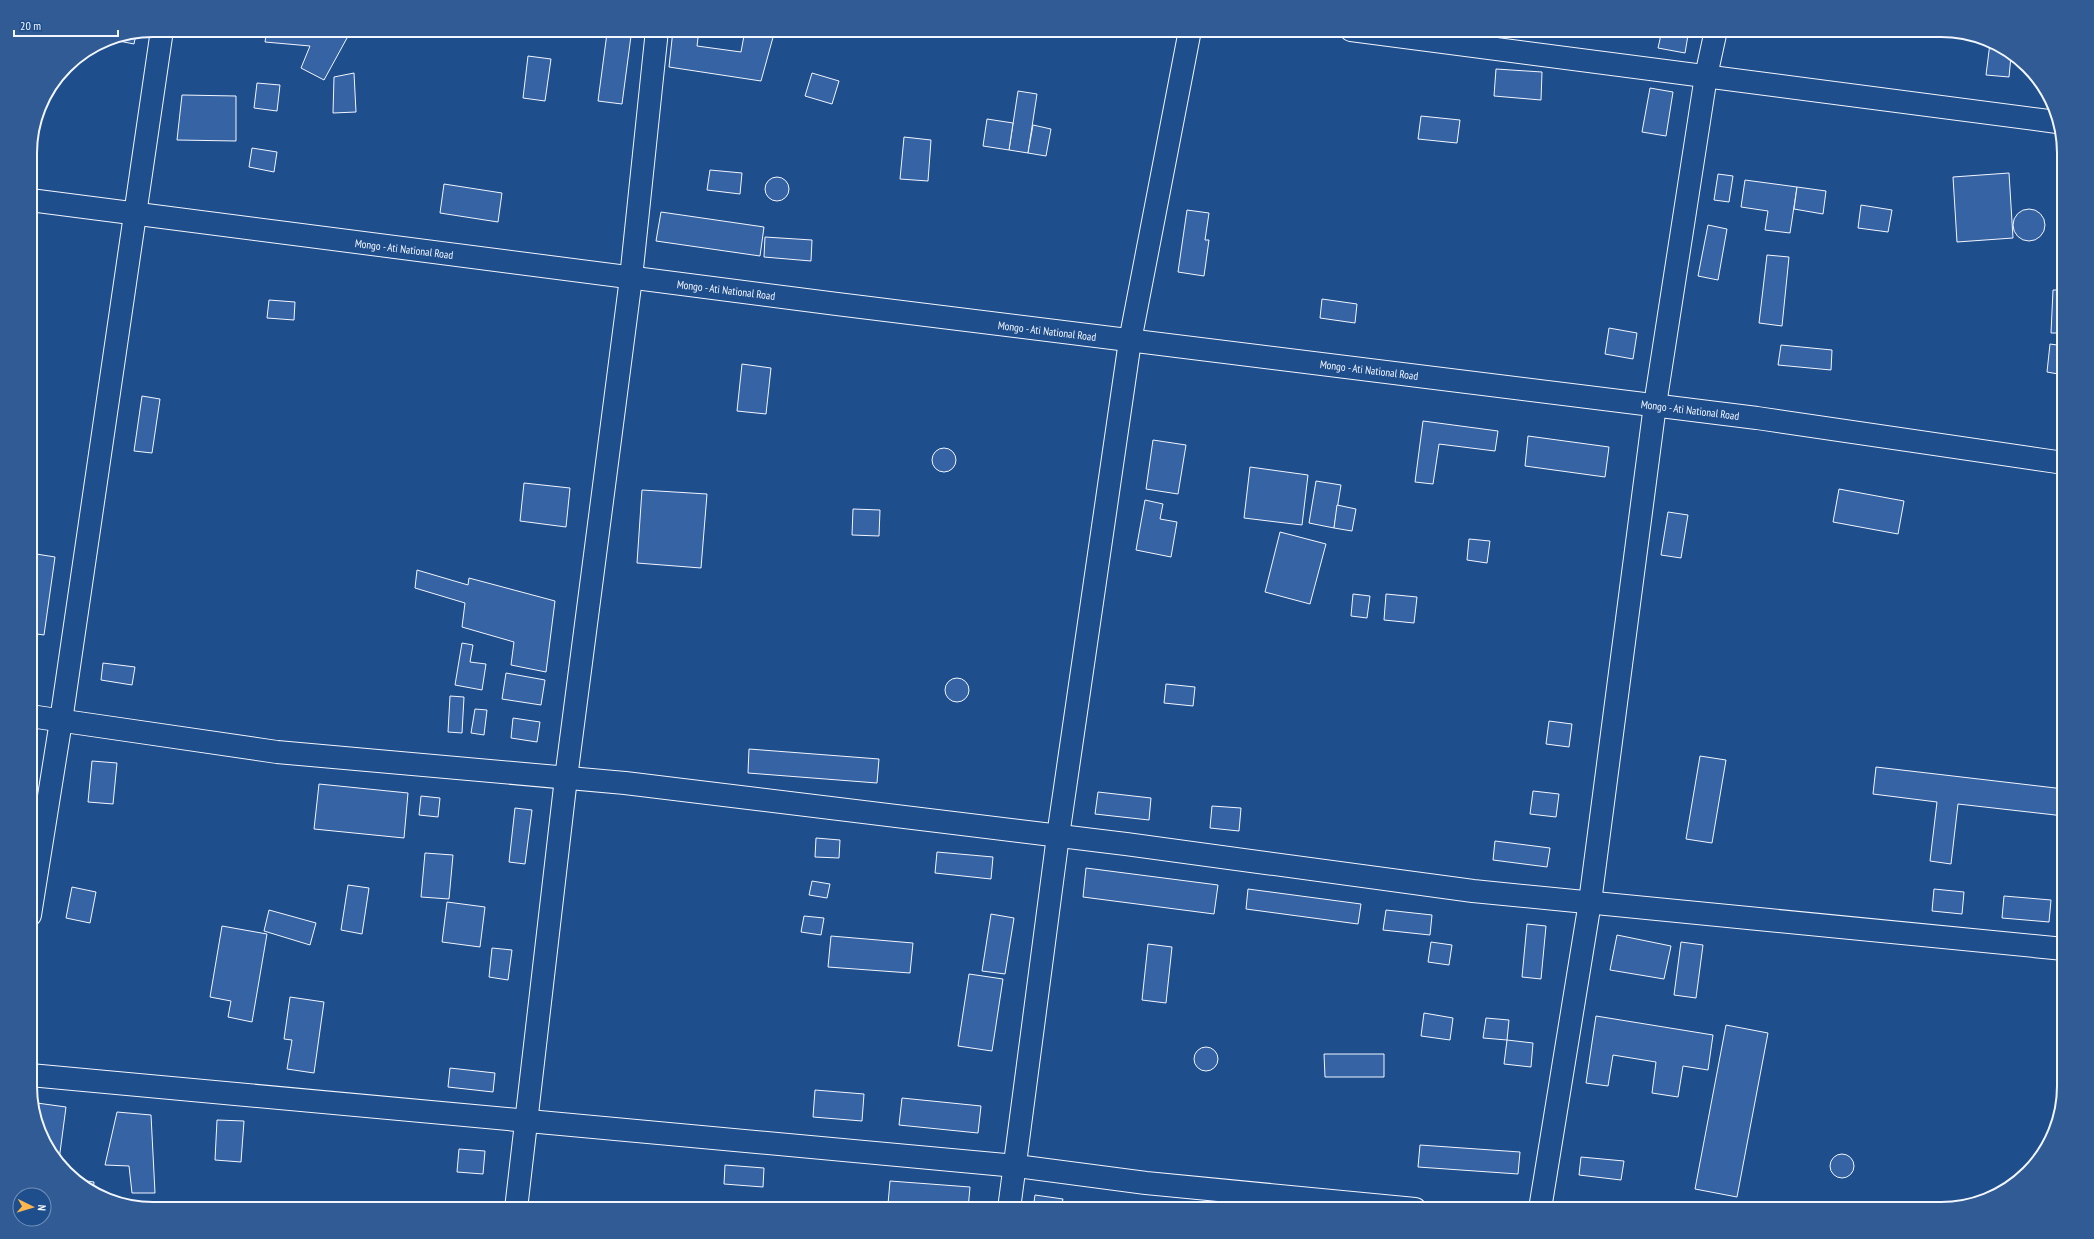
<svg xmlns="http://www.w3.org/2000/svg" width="2094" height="1239" viewBox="0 0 2094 1239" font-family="'PT Sans Narrow',sans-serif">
<rect width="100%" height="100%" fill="#1f4e8c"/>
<g fill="#3563a3" stroke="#f2f6ff">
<path d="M267,30H334L347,38L324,80L301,68L310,46L265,42Z"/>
<path d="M673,30H699L697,46L741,52L745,30H775L761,81L669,67Z"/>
<path d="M1662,30L1688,35L1685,53L1658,48Z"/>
<path d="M607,33L631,36L622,104L598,101Z"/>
<path d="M136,34L134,44L109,39Z"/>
<path d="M1990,43L2002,47L2011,56L2009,77L1986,75Z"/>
<path d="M528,56L551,59L545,101L523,98Z"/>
<path d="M1496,69L1542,72L1541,100L1494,96Z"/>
<path d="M354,73L356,112L333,113L334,77Z"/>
<path d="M812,73L839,81L832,104L805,96Z"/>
<path d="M257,83L280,85L277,111L254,108Z"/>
<path d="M1650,88L1673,92L1666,136L1642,132Z"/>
<path d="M1018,91L1037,94L1028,153L1009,150Z"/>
<path d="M182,95L236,96V141L177,140Z"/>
<path d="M1421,116L1460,120L1457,143L1418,139Z"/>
<path d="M987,119L1013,123L1009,150L983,146Z"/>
<path d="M1033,125L1051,129L1046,156L1028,153Z"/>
<path d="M904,137L931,140L928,181L900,179Z"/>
<path d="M252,148L277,152L274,172L249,167Z"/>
<path d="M710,170L742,173L740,194L707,190Z"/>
<path d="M2009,173L2013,238L1957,242L1953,177Z"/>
<path d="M1718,174L1733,176L1729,202L1714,200Z"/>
<circle cx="777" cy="189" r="12"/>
<path d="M1745,180L1797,187L1790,233L1765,230L1768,211L1741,207Z"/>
<path d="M444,184L502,193L498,222L440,213Z"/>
<path d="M1797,187L1826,191L1823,214L1794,209Z"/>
<path d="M1861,205L1892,210L1888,232L1858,228Z"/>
<circle cx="2029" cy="225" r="16"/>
<path d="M1187,210L1209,213L1205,240H1209L1204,276L1178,272Z"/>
<path d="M661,212L764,227L760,256L656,241Z"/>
<path d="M1708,225L1727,229L1718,280L1698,276Z"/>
<path d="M765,237L812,240L811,261L764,257Z"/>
<path d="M1767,255L1789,257L1782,326L1759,323Z"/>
<path d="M2053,290H2064V333H2051Z"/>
<path d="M1322,299L1357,304L1355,323L1320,318Z"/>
<path d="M269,300L295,302L294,320L267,318Z"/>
<path d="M1609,328L1637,333L1633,359L1605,354Z"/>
<path d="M2050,344L2064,346V375L2047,372Z"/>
<path d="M1781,345L1832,350L1831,370L1778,365Z"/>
<path d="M742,364L771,368L766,414L737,411Z"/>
<path d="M142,396L160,399L152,453L134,451Z"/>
<path d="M1423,421L1498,431L1495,451L1439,444L1433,484L1415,482Z"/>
<path d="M1528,436L1609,447L1605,477L1525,466Z"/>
<path d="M1153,440L1186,445L1178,494L1146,489Z"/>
<circle cx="944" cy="460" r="12"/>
<path d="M1250,467L1308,475L1302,525L1244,518Z"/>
<path d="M1316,481L1341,485L1334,528L1309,523Z"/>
<path d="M524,483L570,488L566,527L520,521Z"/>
<path d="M1839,489L1904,501L1898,534L1833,522Z"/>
<path d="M642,490L707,494L701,568L637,563Z"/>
<path d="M1145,500L1163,504L1160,519L1177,522L1171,557L1136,550Z"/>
<path d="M1337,505L1356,509L1352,531L1334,528Z"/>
<path d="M853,509L880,510L879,536L852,535Z"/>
<path d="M1668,512L1688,515L1681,558L1661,555Z"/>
<path d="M1280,532L1326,544L1310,604L1265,592Z"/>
<path d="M1469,539L1490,541L1487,563L1467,560Z"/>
<path d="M30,553L55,557L44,635L30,633Z"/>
<path d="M417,570L468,585L469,578L555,601L546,672L511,665L514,642L462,627L465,603L415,588Z"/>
<path d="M1353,594L1370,596L1367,618L1351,616Z"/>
<path d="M1386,594L1417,597L1414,623L1384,620Z"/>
<path d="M462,643L473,645L470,662L486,664L482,690L455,685Z"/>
<path d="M103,663L135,667L132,685L101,680Z"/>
<path d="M506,673L545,680L541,705L502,699Z"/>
<circle cx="957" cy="690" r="12"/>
<path d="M1166,684L1195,687L1193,706L1164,703Z"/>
<path d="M450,696L464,697L462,733L448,732Z"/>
<path d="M475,709L487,710L484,735L471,733Z"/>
<path d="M513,718L540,722L537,742L511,738Z"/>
<path d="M1549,721L1572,724L1569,747L1546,744Z"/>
<path d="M749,749L879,759L877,783L748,773Z"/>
<path d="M1700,756L1726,760L1712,843L1686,839Z"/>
<path d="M92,761L117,763L113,804L88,802Z"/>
<path d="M1876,767L2064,789V816L1958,804L1951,864L1930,861L1937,802L1873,794Z"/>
<path d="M319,784L408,793L404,838L314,829Z"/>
<path d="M1533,791L1559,794L1556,817L1530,814Z"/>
<path d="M1098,792L1151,798L1149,820L1095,814Z"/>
<path d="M421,796L440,798L438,817L419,815Z"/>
<path d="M1212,806L1241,808L1239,831L1210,828Z"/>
<path d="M515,808L532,810L525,864L509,862Z"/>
<path d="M816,838L840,840L839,858L815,857Z"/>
<path d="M1495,841L1550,848L1547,867L1493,860Z"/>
<path d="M937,852L993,857L991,879L935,873Z"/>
<path d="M425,853L453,855L449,899L421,897Z"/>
<path d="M1086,868L1218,885L1214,914L1083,897Z"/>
<path d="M812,881L830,884L827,898L809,895Z"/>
<path d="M348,885L369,888L362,934L341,930Z"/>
<path d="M72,887L96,892L90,923L66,918Z"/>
<path d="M1248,889L1361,904L1358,924L1246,909Z"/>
<path d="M1934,889L1964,892L1962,914L1932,911Z"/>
<path d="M2004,896L2051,900L2049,922L2002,918Z"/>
<path d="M447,902L485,907L480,947L442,942Z"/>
<path d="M269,910L316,923L310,945L264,931Z"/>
<path d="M1386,910L1432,915L1430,935L1383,930Z"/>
<path d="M991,914L1014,918L1005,974L982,971Z"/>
<path d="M804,916L824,918L821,935L801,932Z"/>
<path d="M1527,924L1546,926L1541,979L1522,977Z"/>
<path d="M222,926L267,934L252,1022L228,1017L231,1001L210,997Z"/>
<path d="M1617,935L1671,946L1664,979L1610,970Z"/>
<path d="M831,936L913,943L910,973L828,967Z"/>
<path d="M1431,942L1452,945L1449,965L1428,962Z"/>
<path d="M1681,942L1703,945L1696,998L1674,995Z"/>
<path d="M1148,944L1172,947L1166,1003L1142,1000Z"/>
<path d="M492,948L512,950L508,980L489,977Z"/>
<path d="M969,974L1003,979L992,1051L958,1046Z"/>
<path d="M290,997L324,1002L314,1073L287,1069L292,1040L284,1039Z"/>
<path d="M1424,1013L1453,1018L1450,1040L1421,1036Z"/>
<path d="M1596,1016L1713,1035L1708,1070L1683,1066L1678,1097L1652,1093L1656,1062L1613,1055L1608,1086L1586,1083Z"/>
<path d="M1486,1018L1509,1020L1507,1040L1483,1038Z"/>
<path d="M1726,1025L1768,1033L1737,1197L1695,1189Z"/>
<path d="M1507,1040L1533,1043L1531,1067L1504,1064Z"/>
<circle cx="1206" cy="1059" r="12"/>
<path d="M1324,1054H1384V1077H1325Z"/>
<path d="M450,1068L495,1073L493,1092L448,1087Z"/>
<path d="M815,1090L864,1094L862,1121L813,1117Z"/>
<path d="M902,1098L981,1106L978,1133L899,1125Z"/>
<path d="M37,1103L66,1107L59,1160L47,1147L36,1111Z"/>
<path d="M117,1112L151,1115L155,1193H132L129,1166L105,1165Z"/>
<path d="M217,1120L244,1121L241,1162L215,1160Z"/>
<path d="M1420,1145L1520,1152L1518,1174L1418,1167Z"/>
<path d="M459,1149L485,1151L483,1174L457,1172Z"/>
<circle cx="1842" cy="1166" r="12"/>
<path d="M1581,1157L1624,1161L1621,1180L1579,1175Z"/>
<path d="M725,1165L764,1168L763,1187L724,1184Z"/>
<path d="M80,1180L94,1182L93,1193Z"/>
<path d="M890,1181L970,1187L968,1209L888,1204Z"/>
<path d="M1035,1195L1063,1199L1061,1209H1033Z"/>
</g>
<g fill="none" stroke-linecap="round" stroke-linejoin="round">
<defs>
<g id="minor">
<path d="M1351,30L2057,122"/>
<path d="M30,716L277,752L625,783L1126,844L1473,891L2064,949"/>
<path d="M30,915L61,721L162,30"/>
<path d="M30,1075L1016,1166L1146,1183L1415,1209"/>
<path d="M516,1209L566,778L631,278L657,30"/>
<path d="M1009,1209L1058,836L1130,341L1190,30"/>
<path d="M1540,1209L1590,902L1655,405L1706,76L1716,30"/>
</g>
<path id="secondary" d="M30,200L837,304L1757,418L2064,463"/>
</defs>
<use href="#minor" stroke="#f2f6ff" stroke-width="24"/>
<use href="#secondary" stroke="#f2f6ff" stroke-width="24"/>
<use href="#minor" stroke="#1f4e8c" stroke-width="22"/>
<use href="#secondary" stroke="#1f4e8c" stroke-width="22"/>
</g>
<g text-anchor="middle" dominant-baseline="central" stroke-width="3" stroke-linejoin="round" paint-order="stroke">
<g font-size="11" fill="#f2f6ff" stroke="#1f4e8c">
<text transform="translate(404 249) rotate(7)">Mongo - Ati National Road</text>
<text transform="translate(726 290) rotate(7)">Mongo - Ati National Road</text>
<text transform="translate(1047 331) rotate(7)">Mongo - Ati National Road</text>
<text transform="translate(1369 370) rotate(7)">Mongo - Ati National Road</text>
<text transform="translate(1690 410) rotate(7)">Mongo - Ati National Road</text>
</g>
</g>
<path d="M0 0H2094V1239H0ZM153 37H1941A116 116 0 0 1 2057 153V1086A116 116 0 0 1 1941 1202H153A116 116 0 0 1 37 1086V153A116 116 0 0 1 153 37Z" fill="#305b95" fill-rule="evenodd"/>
<path fill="none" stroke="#f2f6ff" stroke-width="2" d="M153 37H1941A116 116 0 0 1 2057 153V1086A116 116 0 0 1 1941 1202H153A116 116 0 0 1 37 1086V153A116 116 0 0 1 153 37Z"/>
<g transform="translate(32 1207) rotate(95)"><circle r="19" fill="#1f4e8c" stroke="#7391ba"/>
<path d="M0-3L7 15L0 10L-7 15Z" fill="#ffb74d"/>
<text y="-6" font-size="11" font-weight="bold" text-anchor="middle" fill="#f2f6ff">N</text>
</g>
<path d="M14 30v6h104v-6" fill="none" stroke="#f2f6ff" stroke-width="2"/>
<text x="20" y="30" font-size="12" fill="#f2f6ff" stroke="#1f4e8c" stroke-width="3" paint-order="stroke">20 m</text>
</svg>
